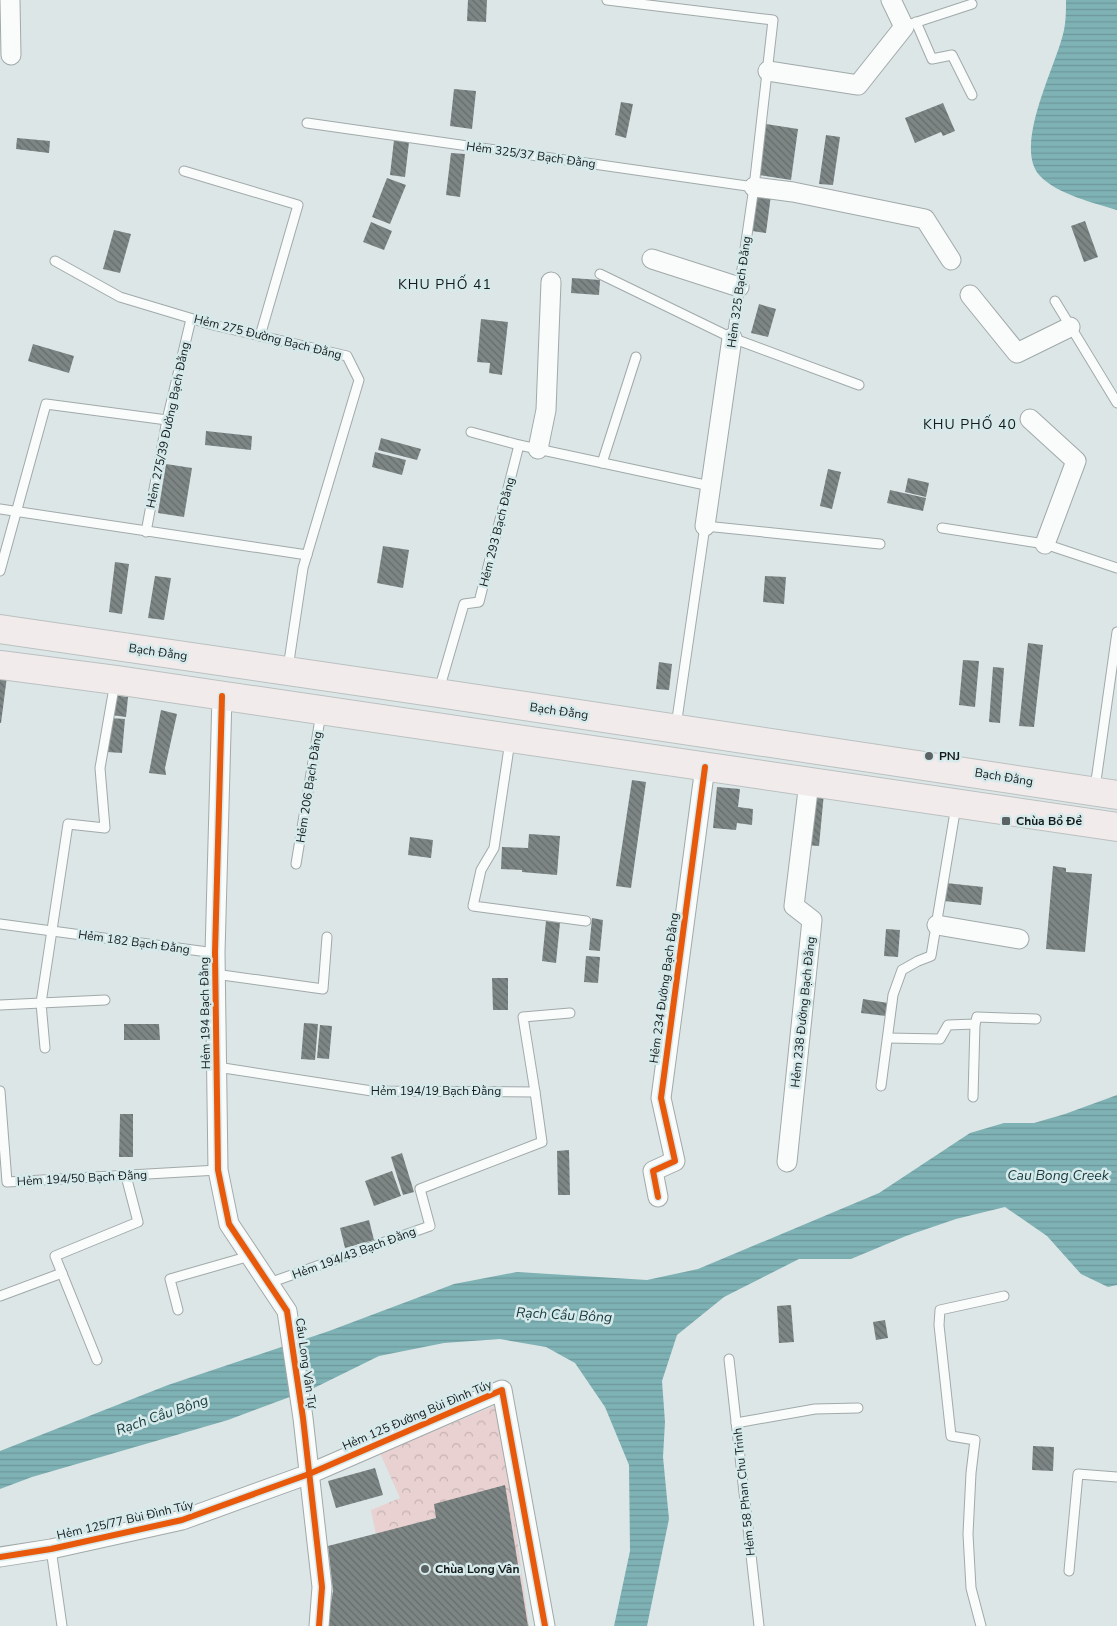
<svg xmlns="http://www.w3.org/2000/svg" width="1117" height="1626" viewBox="0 0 1117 1626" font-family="'Nunito Sans',sans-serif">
<defs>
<pattern id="park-crowns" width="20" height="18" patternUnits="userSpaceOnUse" patternTransform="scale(1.25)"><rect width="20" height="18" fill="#e8d1d0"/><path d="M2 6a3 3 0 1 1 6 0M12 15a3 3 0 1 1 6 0" fill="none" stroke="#c6b3b2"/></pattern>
<pattern id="water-rules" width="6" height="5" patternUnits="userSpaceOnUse" patternTransform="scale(1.25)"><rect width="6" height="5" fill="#7fb2b5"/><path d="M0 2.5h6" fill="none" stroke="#6d989b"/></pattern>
<pattern id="building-back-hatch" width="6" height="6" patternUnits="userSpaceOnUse" patternTransform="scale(1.25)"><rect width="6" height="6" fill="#7d8585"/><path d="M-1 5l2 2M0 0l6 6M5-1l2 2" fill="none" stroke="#656c6c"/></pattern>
</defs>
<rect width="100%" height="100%" fill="#dce6e6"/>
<path fill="url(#park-crowns)" d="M499,1404L529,1626H497L476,1506L376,1535L371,1510L400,1498L380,1453Z"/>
<g fill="url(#water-rules)">
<path d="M1066,0H1117V210C1094,203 1057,194 1040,176C1012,146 1057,65 1064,30C1066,21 1066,9 1066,0Z"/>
<path d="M1117,1095V1285L1108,1287L1081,1274L1047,1236L1005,1207L956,1219L906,1236L851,1259H799L724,1297L677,1335L662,1381L665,1422L663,1457L669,1519L647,1626H614L630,1551L629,1465L605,1407L575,1363L546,1347L500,1339L444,1343L379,1356L314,1388L228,1420L32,1477L0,1489V1451L168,1385L329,1331L454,1284L517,1272L647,1280L698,1269L879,1193L970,1133L1004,1123H1034L1065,1114Z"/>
</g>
<g fill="url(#building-back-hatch)">
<path d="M468,0H487L486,22L467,21Z"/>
<path d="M454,89L476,91L472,129L450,126Z"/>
<path d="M621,102L633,104L626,138L615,135Z"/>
<path d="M943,103L955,131L943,136L941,132L915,143L905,118Z"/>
<path d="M766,124L798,129L791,180L759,175Z"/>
<path d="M826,135L840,137L833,185L819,184Z"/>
<path d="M17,138L50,141L49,153L16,149Z"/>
<path d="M394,140L409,142L405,177L390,175Z"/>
<path d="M451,153L465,154L460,197L446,195Z"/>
<path d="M387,178L406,185L390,224L372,217Z"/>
<path d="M758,193L771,195L766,233L752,231Z"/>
<path d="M1085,221L1098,257L1084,262L1071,226Z"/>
<path d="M371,222L392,231L384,250L363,242Z"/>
<path d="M114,230L131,234L120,273L103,269Z"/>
<path d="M572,278L600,280L599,295L571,293Z"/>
<path d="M759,304L776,309L768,337L751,333Z"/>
<path d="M481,319L508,322L502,375L489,373L490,363L477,362Z"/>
<path d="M33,344L74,356L69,373L28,361Z"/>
<path d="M206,431L252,436L251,450L205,445Z"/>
<path d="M381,438L421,449L417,460L378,450Z"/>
<path d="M375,452L406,460L402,475L372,467Z"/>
<path d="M166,464L192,468L184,517L158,513Z"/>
<path d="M828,469L841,472L832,509L820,506Z"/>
<path d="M908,478L929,483L926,497L905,492Z"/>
<path d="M890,490L926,498L923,511L887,503Z"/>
<path d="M383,546L409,550L403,588L377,583Z"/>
<path d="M115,562L129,564L122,614L109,612Z"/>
<path d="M155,576L171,578L164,620L148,618Z"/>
<path d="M765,576L786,577L784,604L763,602Z"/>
<path d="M1028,643L1043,645L1034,727L1019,726Z"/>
<path d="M963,660L979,661L975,707L959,705Z"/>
<path d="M659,662L672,664L669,690L656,689Z"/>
<path d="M993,667L1004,668L1000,723L989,722Z"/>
<path d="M0,675L7,676L1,723H0Z"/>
<path d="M113,695L128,697L126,717L111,715Z"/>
<path d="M161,710L177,714L165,768L166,775L149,773Z"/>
<path d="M110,718L125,719L122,753L107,752Z"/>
<path d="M632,780L646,782L631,888L616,886Z"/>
<path d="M717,787L740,789L738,807L753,809L752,825L737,823L736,830L713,828Z"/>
<path d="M809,792L824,793L819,846L804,845Z"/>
<path d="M529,834L560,836L557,875L522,872V870L501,869L502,847L528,848Z"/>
<path d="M410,837L433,840L431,858L408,855Z"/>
<path d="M1053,866L1066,868V872L1092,874L1085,952L1046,949Z"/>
<path d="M946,883L983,887L981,905L944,901Z"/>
<path d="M592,918L603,920L600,951L589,950Z"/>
<path d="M546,921L560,923L556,963L542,961Z"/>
<path d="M886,929L900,930L898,957L884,956Z"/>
<path d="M586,956L600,957L598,983L584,982Z"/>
<path d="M492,978H508V1010H493Z"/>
<path d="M863,999L888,1003L886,1016L861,1013Z"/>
<path d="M304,1023L318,1024L315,1060L301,1059Z"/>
<path d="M124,1024H159L160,1040H124Z"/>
<path d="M320,1025L332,1026L329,1059L317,1058Z"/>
<path d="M120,1114H133V1157H119Z"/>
<path d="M569,1150L570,1195H558L557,1151Z"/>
<path d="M402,1153L414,1192L403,1195L391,1157Z"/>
<path d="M392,1171L401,1196L374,1206L365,1181Z"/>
<path d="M369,1220L374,1240L345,1248L340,1228Z"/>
<path d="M791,1305L794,1342L779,1343L777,1306Z"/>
<path d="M885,1320L888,1338L876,1340L873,1322Z"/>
<path d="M1033,1446L1054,1447L1053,1471L1032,1470Z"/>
<path d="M375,1468L383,1495L336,1508L328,1481Z"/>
<path d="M505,1485L528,1626H327L333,1591L328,1546L436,1518L434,1504Z"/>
</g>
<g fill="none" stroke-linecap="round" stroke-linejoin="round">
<defs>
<g id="service">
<path d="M607,0L773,20L754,187L732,338"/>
<path d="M916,22L932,59L952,55L972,95"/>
<path d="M911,24L972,4"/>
<path d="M307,123L754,187"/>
<path d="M184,171L298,205L260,336"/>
<path d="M55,261L120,297L213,325L347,356L359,380L303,568L288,668"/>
<path d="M600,274L732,338L859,385"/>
<path d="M1055,301L1117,403"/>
<path d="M471,432L519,445L710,486"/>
<path d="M602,463L636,357"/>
<path d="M0,509L307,555"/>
<path d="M942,528L1045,544L1117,568"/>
<path d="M146,532L167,420L191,319"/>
<path d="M0,571L46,404L167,420"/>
<path d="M439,690L464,604L479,602L519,445"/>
<path d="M676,726L705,526L880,544"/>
<path d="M510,741L494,848L481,870L473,906L586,921"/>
<path d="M1095,788L1117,632"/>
<path d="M296,864L321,713"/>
<path d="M0,924L215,953"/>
<path d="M215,974L323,989L327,937"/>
<path d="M0,1005L41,1003L68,824L105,828L100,768L115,682"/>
<path d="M888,1038L940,1039L948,1025L975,1024L977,1017L1036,1019"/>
<path d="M45,1048L41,1003L105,1000"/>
<path d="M217,1067L372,1091L535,1092L523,1017L570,1013"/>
<path d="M881,1086L893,995L902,970L918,961L931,956L956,806"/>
<path d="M0,1091L7,1182L218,1170"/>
<path d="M973,1097L975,1024"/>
<path d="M269,1283L430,1226L420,1189L542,1142L535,1092"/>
<path d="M0,1296L62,1273"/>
<path d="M178,1310L170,1279L250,1256"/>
<path d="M729,1359L759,1626"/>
<path d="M97,1360L55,1256L138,1222L126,1176"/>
<path d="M736,1423L815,1409L858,1408"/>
<path d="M51,1549L62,1626"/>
<path d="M1069,1571L1078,1474L1117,1477"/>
<path d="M981,1626L971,1588L968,1534L971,1473L975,1440L951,1436L939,1325L940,1310L1004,1296"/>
</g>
<g id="minor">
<path d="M10,0L11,55"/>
<path d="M768,71L858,85L904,27L891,0"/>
<path d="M754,187L793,192L925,219L951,260"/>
<path d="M652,259L739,287"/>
<path d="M970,295L1017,353L1070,327"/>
<path d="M1030,419L1076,461L1045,544"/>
<path d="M538,449L546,410L551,282"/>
<path d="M705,526L732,338"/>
<path d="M222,696L215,953L218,1170L229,1224L287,1311L303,1418L322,1587L319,1626"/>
<path d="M937,925L1019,939"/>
<path d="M787,1162L812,920L794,906L809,782"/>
<path d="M658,1197L653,1171L675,1161L661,1098L705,767"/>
<path d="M0,1557L51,1549L182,1520L309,1474L502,1390L545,1626"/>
</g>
<g id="primary">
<path d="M0,629L438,693L1117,795"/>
<path d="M0,665L116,680L1117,827"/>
</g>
</defs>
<use href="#service" stroke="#a1a9a9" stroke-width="11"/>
<use href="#minor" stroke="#a1a9a9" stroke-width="21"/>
<use href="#primary" stroke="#bbc0c0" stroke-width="30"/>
<use href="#service" stroke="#fafbfb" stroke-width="9"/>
<use href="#minor" stroke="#fafbfb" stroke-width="19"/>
<use href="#primary" stroke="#f2ebeb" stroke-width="28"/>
<defs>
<g id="cycleway">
<path d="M222,696L215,953L218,1170L229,1224L287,1311L303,1418L322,1587L319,1626"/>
<path d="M658,1197L653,1171L675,1161L661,1098L705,767"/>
<path d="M0,1557L51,1549L182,1520L309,1474L502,1390L545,1626"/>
</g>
</defs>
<use href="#cycleway" stroke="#d7eaeb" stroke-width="9"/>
<use href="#cycleway" stroke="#e8590c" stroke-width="6"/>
</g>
<g fill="#5b6263" stroke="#d7eaeb" stroke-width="2">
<circle cx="929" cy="756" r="5"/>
<rect x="1001" y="816" width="10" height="10" rx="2.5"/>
<circle cx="425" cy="1569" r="5"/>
</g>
<g text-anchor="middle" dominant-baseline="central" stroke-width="5" stroke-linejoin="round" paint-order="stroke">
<g font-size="12" fill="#151b1c" stroke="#d7eaeb">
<text transform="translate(531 155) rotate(8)">Hẻm 325/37 Bạch Đằng</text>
<text transform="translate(739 292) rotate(-82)">Hẻm 325 Bạch Đằng</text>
<text transform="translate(268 337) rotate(14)">Hẻm 275 Đường Bạch Đằng</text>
<text transform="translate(168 425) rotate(-78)">Hẻm 275/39 Đường Bạch Đằng</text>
<text transform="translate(497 532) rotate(-76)">Hẻm 293 Bạch Đằng</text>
<text transform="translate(158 652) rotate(8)">Bạch Đằng</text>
<text transform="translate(559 711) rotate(8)">Bạch Đằng</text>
<text transform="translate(1004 777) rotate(9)">Bạch Đằng</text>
<text transform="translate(309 787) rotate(-81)">Hẻm 206 Bạch Đằng</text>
<text transform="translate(134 942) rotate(8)">Hẻm 182 Bạch Đằng</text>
<text transform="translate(664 988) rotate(-82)">Hẻm 234 Đường Bạch Đằng</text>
<text transform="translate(803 1012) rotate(-84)">Hẻm 238 Đường Bạch Đằng</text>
<text transform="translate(205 1013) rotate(-91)">Hẻm 194 Bạch Đằng</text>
<text x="436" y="1091">Hẻm 194/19 Bạch Đằng</text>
<text transform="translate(82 1178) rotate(-3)">Hẻm 194/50 Bạch Đằng</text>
<text transform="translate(354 1253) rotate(-20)">Hẻm 194/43 Bạch Đằng</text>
<text transform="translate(306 1363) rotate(82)">Cầu Long Vân Tự</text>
<text transform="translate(417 1415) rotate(-23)">Hẻm 125 Đường Bùi Đình Túy</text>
<text transform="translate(744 1492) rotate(-96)">Hẻm 58 Phan Chu Trinh</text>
<text transform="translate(125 1520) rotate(-13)">Hẻm 125/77 Bùi Đình Túy</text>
</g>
<g font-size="12" font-weight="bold" fill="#151b1c" stroke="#d7eaeb" text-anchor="start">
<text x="939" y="756">PNJ</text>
<text x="1016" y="821">Chùa Bồ Đề</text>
<text x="435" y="1569">Chùa Long Vân</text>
</g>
<g font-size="14" letter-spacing="1" fill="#151b1c" stroke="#d7eaeb">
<text x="445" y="284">KHU PHỐ 41</text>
<text x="970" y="424">KHU PHỐ 40</text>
</g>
<g font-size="14" font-style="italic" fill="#17393b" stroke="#d7eaeb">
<text x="1058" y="1175">Cau Bong Creek</text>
<text transform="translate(564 1315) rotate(3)">Rạch Cầu Bông</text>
<text transform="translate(162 1415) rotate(-19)">Rạch Cầu Bông</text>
</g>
</g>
</svg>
